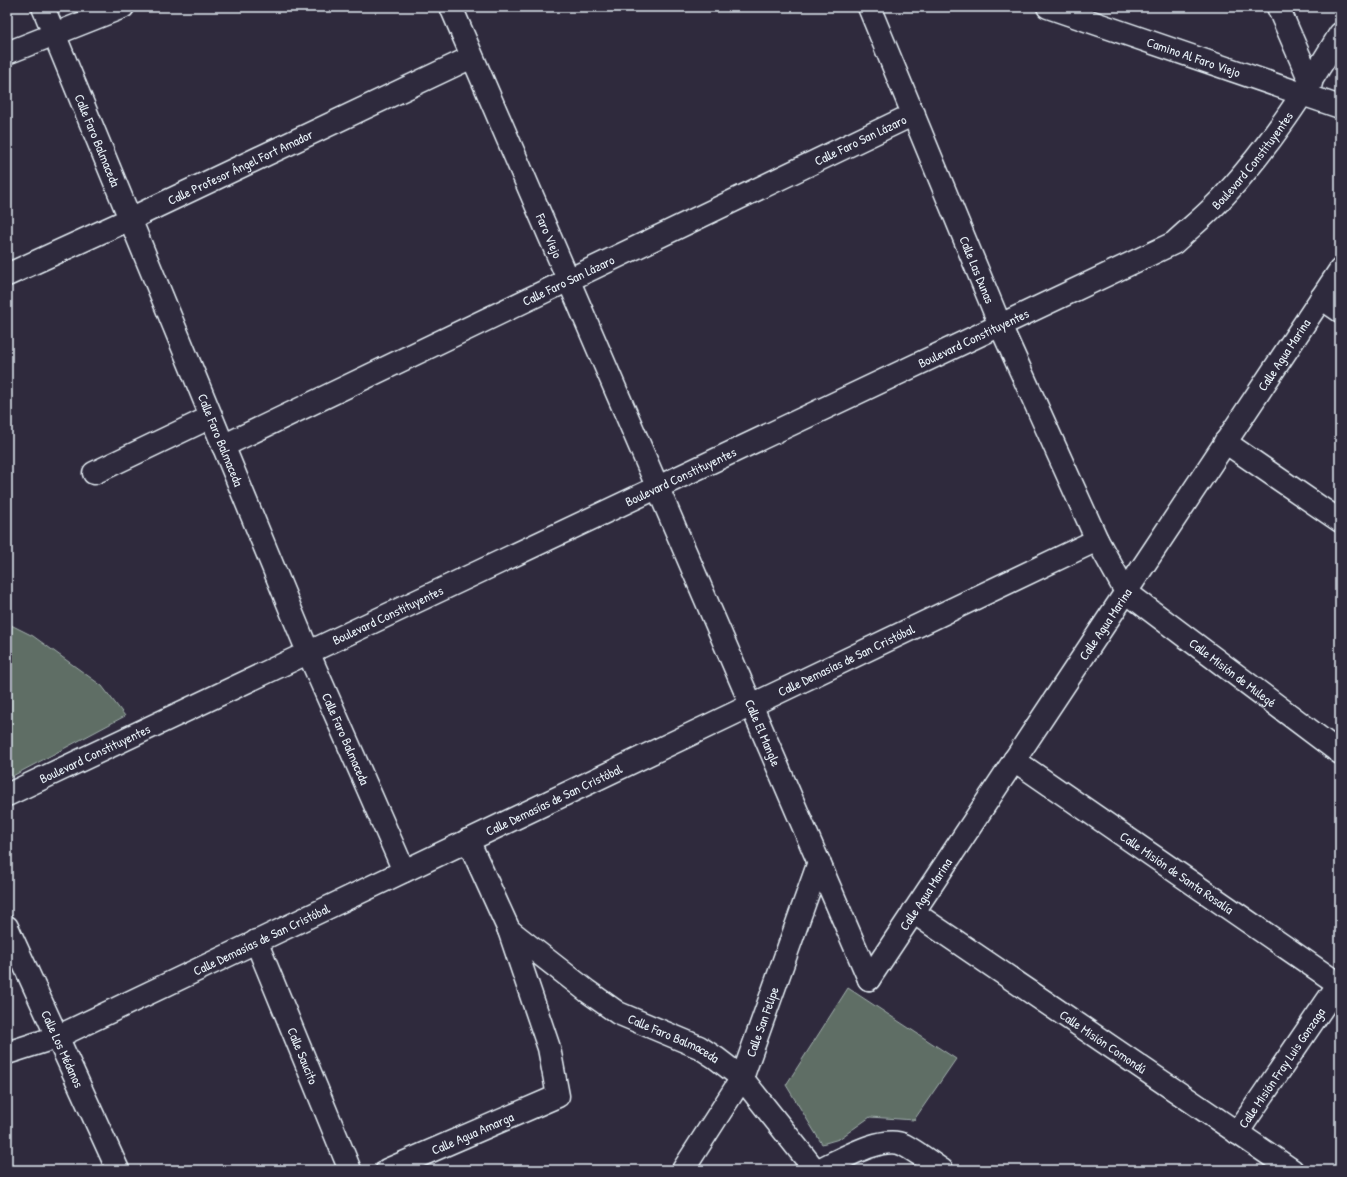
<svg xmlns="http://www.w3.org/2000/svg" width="1347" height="1177" viewBox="0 0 1347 1177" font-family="'Patrick Hand',sans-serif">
<rect width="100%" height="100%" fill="#2f2a3d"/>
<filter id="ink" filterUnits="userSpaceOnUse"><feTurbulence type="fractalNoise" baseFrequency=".025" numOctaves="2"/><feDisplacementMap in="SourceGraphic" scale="8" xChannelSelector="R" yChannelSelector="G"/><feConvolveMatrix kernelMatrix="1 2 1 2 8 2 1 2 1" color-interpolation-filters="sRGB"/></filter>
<g filter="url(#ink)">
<g fill="#5e6e65" stroke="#a3b0ae">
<path d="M7,623L33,636L102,686L125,716L7,779Z"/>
<path d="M848,988L956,1059L914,1120L870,1117L839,1139L822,1144L786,1085Z"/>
</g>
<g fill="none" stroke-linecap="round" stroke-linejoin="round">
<defs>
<g id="minor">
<path id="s1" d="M43,7L308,652L404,871"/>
<path id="s2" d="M451,7L869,979"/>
<path id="s3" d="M869,7L1000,325L1097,540L1126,592L1340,753"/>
<path d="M1278,7L1311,83"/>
<path d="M7,53L123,7"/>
<path id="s4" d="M7,275L130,219L472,57"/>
<path d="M1321,298L1340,311"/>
<path d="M1225,442L1340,521"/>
<path id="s5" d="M223,446L914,114"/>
<path d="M94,473L211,417"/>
<path id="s6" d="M1014,760L1340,985"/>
<path id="s7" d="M913,912L1292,1170"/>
<path id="s8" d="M7,927L118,1170"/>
<path id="s9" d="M509,930L587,991L618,1013L699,1047L716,1058L742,1078L815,1170"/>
<path id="s10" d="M256,941L350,1170"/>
<path id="s11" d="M869,979L1126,592"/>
<path id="s12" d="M1237,1133L1340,982"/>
<path id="s13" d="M387,1170L558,1096L549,1048L509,930L468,840"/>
<path id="s14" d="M683,1170L742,1078L819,862"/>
<path d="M818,1170C839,1161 882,1134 904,1145C917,1152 930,1162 942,1170"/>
</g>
<g id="tertiary">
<path id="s15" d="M1048,7L1340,107"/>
<path id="s16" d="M1126,592L1340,270"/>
<path id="s17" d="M7,795L1174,243C1191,227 1210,212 1225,195C1270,146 1306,90 1340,34"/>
<path id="s18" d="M7,1053L57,1037L1097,540"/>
</g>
</defs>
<use href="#minor" stroke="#e8f1f8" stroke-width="25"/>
<use href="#tertiary" stroke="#e8f1f8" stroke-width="25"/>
<use href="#minor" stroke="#2f2a3d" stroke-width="22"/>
<use href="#tertiary" stroke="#2f2a3d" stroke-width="22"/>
</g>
</g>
<g text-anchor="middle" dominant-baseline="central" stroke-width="3" stroke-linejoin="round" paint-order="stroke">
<g font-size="13" fill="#e8f1f8" stroke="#2f2a3d">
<text stroke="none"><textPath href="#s15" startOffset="154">Camino Al Faro Viejo</textPath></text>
<text stroke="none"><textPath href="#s1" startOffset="144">Calle Faro Balmaceda</textPath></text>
<text stroke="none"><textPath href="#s5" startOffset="707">Calle Faro San Lázaro</textPath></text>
<text stroke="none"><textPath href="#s17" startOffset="1405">Boulevard Constituyentes</textPath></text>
<text stroke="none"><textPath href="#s4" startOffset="257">Calle Profesor Ángel Fort Amador</textPath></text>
<text stroke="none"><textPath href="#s2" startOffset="249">Faro Viejo</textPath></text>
<text stroke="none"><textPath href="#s3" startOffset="284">Calle Las Dunas</textPath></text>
<text stroke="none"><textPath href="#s5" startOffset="383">Calle Faro San Lázaro</textPath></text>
<text stroke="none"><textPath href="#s17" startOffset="1069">Boulevard Constituyentes</textPath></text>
<text stroke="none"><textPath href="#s16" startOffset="285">Calle Agua Marina</textPath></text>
<text stroke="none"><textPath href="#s1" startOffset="468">Calle Faro Balmaceda</textPath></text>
<text stroke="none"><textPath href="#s17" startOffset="745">Boulevard Constituyentes</textPath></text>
<text stroke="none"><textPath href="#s17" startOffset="421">Boulevard Constituyentes</textPath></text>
<text transform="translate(1105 624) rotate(-56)">Calle Agua Marina</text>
<text stroke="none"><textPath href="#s18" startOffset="927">Calle Demasías de San Cristóbal</textPath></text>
<text stroke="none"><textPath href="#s3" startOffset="773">Calle Misión de Mulegé</textPath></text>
<text stroke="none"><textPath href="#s2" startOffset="790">Calle El Mangle</textPath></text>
<text stroke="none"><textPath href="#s1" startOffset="792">Calle Faro Balmaceda</textPath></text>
<text stroke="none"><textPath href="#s17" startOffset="97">Boulevard Constituyentes</textPath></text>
<text stroke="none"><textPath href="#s18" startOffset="603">Calle Demasías de San Cristóbal</textPath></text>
<text stroke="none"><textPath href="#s6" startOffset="198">Calle Misión de Santa Rosalía</textPath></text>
<text stroke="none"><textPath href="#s11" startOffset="102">Calle Agua Marina</textPath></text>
<text stroke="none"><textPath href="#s18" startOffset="279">Calle Demasías de San Cristóbal</textPath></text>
<text stroke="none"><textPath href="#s14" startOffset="169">Calle San Felipe</textPath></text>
<text stroke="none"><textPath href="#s9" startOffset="198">Calle Faro Balmaceda</textPath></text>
<text stroke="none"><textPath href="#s7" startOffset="230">Calle Misión Comondú</textPath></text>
<text stroke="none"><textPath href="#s8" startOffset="134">Calle Los Médanos</textPath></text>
<text stroke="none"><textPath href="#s10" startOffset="124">Calle Saucito</textPath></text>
<text stroke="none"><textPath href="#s12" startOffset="79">Calle Misión Fray Luis Gonzaga</textPath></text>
<text stroke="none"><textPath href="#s13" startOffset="93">Calle Agua Amarga</textPath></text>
</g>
</g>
<rect width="1347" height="1177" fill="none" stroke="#2f2a3d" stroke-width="24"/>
<rect x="12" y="12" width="1323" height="1153" fill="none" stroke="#e8f1f8" stroke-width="1.5" filter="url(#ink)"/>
</svg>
